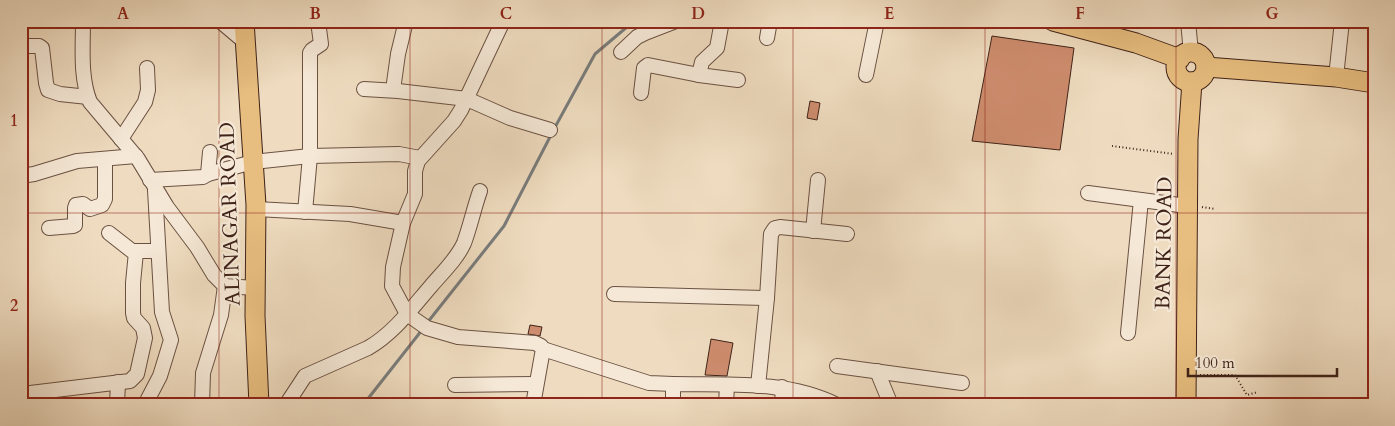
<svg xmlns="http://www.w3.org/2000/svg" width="1395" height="426" viewBox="0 0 1395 426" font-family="Cardo,serif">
<rect width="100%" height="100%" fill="#efdcc0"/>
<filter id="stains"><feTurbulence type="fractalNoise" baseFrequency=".004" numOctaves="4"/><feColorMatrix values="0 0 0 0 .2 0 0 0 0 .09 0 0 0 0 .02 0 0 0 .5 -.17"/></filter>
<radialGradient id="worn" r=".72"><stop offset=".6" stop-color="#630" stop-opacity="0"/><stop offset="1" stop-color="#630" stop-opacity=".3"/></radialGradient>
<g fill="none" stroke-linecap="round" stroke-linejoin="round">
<g stroke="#797c7c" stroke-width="3">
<path d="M554,129L595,54L634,21"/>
<path d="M427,323L504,226L551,135"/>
<path d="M363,405L422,330"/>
</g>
</g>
<g fill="#cd8c6d" stroke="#3f2318">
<path d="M992,36L1074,48L1060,150L972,141Z"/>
<path d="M810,101L820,103L817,120L807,118Z"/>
<path d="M530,325L542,327L540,336L528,334Z"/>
<path d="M711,339L733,343L727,376L705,375Z"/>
</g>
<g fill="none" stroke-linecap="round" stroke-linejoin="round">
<defs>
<g id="minor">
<path d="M83,21C83,48 80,77 90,102L138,159L167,207L197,247L214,275L225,286L256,288"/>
<path d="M220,21L245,42"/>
<path d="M503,21L461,110L454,121L418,161L415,171V194L403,223L393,267L392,286L407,314L427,328L458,337L535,343L541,346L543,349L533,405"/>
<path d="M1188,21L1191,53"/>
<path d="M767,38L770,21"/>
<path d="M21,46H39L42,48L46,83L48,90L60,94L88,97"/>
<path d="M621,52L637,37L645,33L676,21"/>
<path d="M699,75L702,62L717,48L722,21"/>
<path d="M866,75L877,21"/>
<path d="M1336,77L1342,21"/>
<path d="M364,89L398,91L467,99L510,118L550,130"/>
<path d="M393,90L398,54L406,21"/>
<path d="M641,93L644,68L648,65L699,75L738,80"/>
<path d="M121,139L145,102L148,90L147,68"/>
<path d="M208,174L253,162L310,156L399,154L420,158"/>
<path d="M21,176L34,174L77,161L136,156"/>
<path d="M150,180L203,177L208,174L210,152"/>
<path d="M1088,193L1187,206"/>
<path d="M256,209L350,214L403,223"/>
<path d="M305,212L310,156V53L312,50L321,44L318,21"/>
<path d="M49,228L73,226L75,225V208L76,205L83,204L90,209L102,205L105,199V159"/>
<path d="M813,231L818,180"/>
<path d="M109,233L132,251H158"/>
<path d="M614,294L767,298"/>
<path d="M1128,333L1141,200"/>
<path d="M543,349L649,383L673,384"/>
<path d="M837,366L962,383"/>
<path d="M877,371L891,405"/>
<path d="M455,385L536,384"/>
<path d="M758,386L767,298L771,234L775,228L780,227L847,234"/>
<path d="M782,387L783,405"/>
<path d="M22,394L130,381L137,374L145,338L143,328L134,318L133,313V283L136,252"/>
<path d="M117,405L118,382"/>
<path d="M148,405V399L160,376L171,340L162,312L155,190"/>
<path d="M202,405L203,373L221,315L225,286"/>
<path d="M286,405L305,376L368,348C394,333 412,308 431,286C442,273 457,259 464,243C470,227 474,208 480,191"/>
<path d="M673,405V384C728,385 787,380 837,405"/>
<path d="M726,405L727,385"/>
</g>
<g id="major">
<path d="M244,21L256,205L255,316L259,405"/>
<path d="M1053,21L1136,43L1180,59"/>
<circle cx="1191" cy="67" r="15"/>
<path d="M1206,67L1336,77L1374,83"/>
<path d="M1186,405L1188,139L1192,82"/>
</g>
</defs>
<use href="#minor" stroke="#6b5142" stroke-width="16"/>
<use href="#major" stroke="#3f2318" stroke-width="21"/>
<g stroke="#3f2318" stroke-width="2" stroke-dasharray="1 2.5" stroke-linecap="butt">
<path d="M1112,146L1174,154"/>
<path d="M1202,207L1215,209"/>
<path d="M1200,375H1235L1247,395L1258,392"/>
</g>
<use href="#minor" stroke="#f5e8d6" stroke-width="14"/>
<use href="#major" stroke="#e8be80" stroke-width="19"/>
</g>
<path fill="none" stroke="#8f2418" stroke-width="1" stroke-opacity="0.55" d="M219,21V405M410,21V405M602,21V405M793,21V405M985,21V405M1176,21V405M21,213H1374"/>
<g text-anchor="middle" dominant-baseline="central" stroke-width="4.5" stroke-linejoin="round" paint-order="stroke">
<g font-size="21" fill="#3f2318" stroke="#f5e8d6">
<text transform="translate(230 214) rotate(-92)">ALINAGAR ROAD</text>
<text transform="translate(1164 243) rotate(-89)">BANK ROAD</text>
</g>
</g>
<rect width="1395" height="426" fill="none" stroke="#efdcc0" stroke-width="55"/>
<path d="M1188 368v8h149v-8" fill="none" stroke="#3f2318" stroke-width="2.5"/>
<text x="1195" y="368" font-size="15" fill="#3f2318" stroke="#f5e8d6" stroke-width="4" paint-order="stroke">100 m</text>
<rect x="28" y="28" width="1340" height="370" fill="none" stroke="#8f2418" stroke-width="2"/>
<g font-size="16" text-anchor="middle" font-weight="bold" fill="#8f2418">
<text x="123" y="19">A</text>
<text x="315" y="19">B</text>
<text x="506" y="19">C</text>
<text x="698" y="19">D</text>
<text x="889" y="19">E</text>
<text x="1080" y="19">F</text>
<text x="1272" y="19">G</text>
<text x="14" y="126">1</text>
<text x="14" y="311">2</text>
</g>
<rect width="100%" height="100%" filter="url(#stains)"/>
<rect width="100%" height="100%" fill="url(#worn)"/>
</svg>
